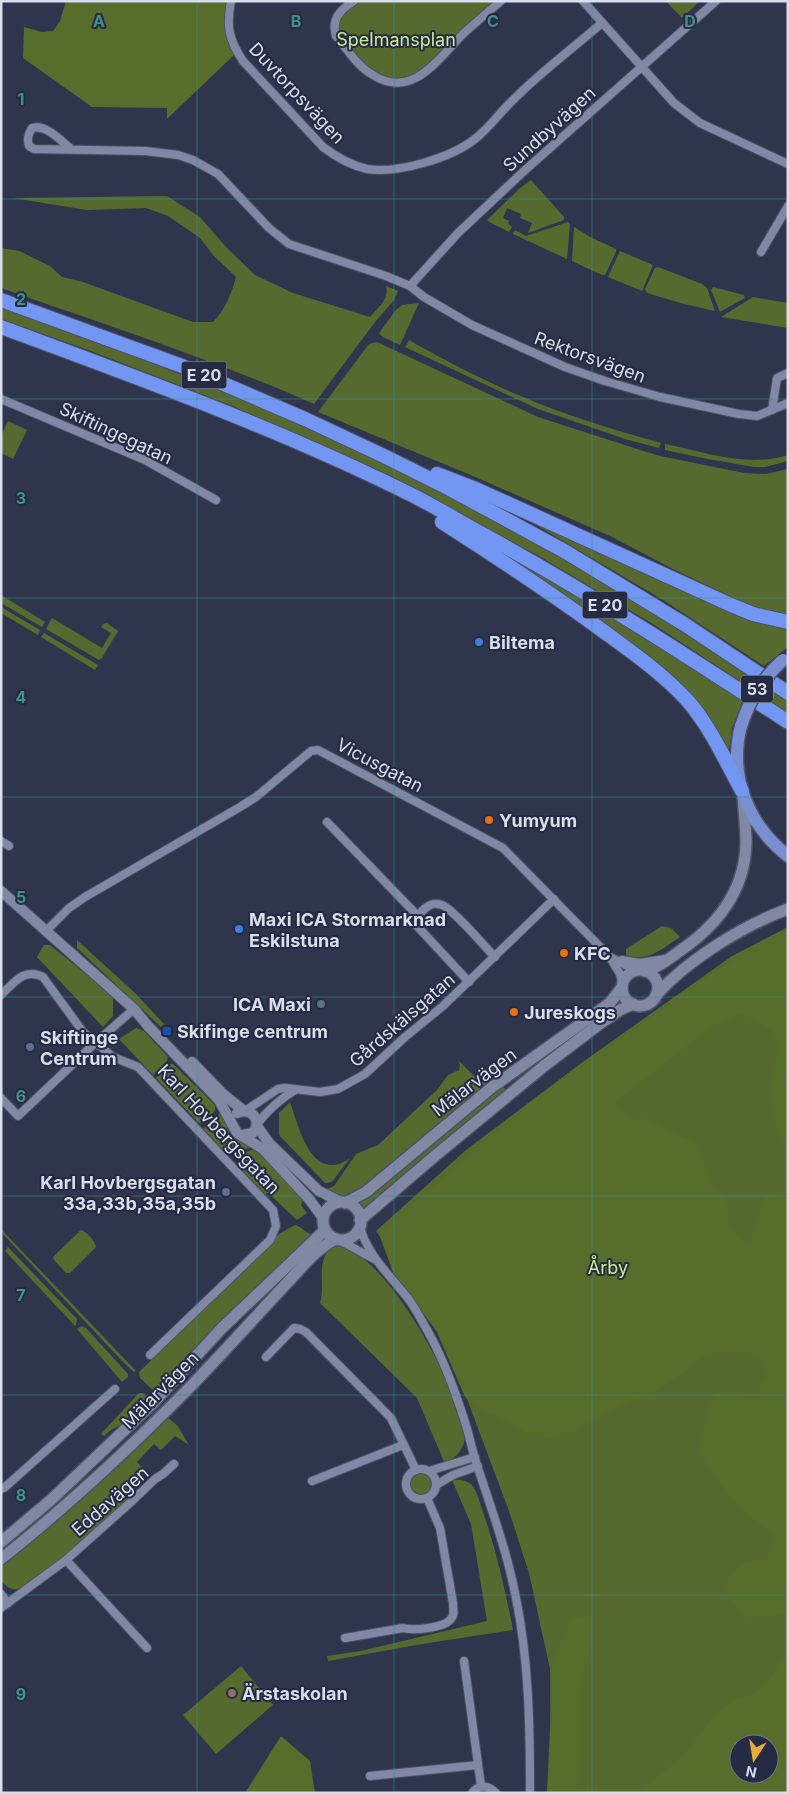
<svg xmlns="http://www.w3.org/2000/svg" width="789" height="1794" viewBox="0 0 789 1794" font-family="Inter,sans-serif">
<rect width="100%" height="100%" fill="#2f354d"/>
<g fill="#566a30" fill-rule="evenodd">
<path d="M361,1H494C485,9 476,16 468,24C451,40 432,70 409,76C401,78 394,79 386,77C373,74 334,37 339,22C342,13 353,7 361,1Z"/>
<path d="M666,1H700L682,18Z"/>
<path d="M531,180L564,217V220L528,233L532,223L520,218L521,214L507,208L503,218L509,221L508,223L512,227L509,232L489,222L487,220L519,189Z"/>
<path d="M161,196H167L200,217L226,247L255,275L293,293L370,317C378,308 390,298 386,286L398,291L394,300L375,322L314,404C212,359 106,325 1,288V248L19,251L50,266L62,277L83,282L193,322H213C225,310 232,293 236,277L213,255L200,238L168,216L146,208L87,210L13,198Z"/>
<path d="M568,222L570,224L567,259L513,234L515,230L526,236Z"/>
<path d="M574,227L590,237L616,249V252L605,275H602L572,261Z"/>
<path d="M620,251L653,265L642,291L608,277Z"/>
<path d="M658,267L702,284L707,288L715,311L684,304L647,293L645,289L655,268Z"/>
<path d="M713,287L744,295L745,298L720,312L711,290Z"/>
<path d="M753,297L788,303V328L721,317Z"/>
<path d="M419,303L400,345L383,337L379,333L396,310L402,305Z"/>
<path d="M1,307C154,362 305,421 450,496C555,551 656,614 755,679L749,687L656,626L539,556L421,494L310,440L230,405L91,351L1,319Z"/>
<path d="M409,340C446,361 484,381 523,397C568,416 614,430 661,443L659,448L625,439L538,409L405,347Z"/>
<path d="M377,342L538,417L637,449L660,456L744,473L766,474L788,469V618L759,610L675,570L610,536L473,476L318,412L369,344Z"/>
<path d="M8,421L27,430L13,459L1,453V436Z"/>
<path d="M665,444C705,452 748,468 788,455V461L765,467H754L708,459L665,450Z"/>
<path d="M507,508L760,623L788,628V647L764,666L663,600Z"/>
<path d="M515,560L594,606L743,700L732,728L729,751L712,724L683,686L658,664L589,612Z"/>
<path d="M1,595L45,622L42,627L1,603Z"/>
<path d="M1,607L40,630L38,635L1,613Z"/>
<path d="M52,618L102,648L111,633L101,627L103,624L107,623L118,631L102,658L99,660L46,629Z"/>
<path d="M44,633L98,665L95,670L41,637Z"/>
<path d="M768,686L788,699V713L762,695Z"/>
<path d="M662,926L671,928L680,937C665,947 645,964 626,955V949Z"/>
<path d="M788,927V1793H551L550,1669L529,1573L509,1511L449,1351L418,1293L376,1231L466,1150L580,1064L732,956ZM739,1744H769V1774H739Z"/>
<path d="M77,940L135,993L165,1025L162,1028L77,948Z"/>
<path d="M44,945H50L97,983L113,999V1016L103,1027L37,957Z"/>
<path d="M136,1028L144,1031L168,1057L167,1061L153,1075L119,1039Z"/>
<path d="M501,1058L502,1065L497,1077L463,1107L447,1116L370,1183C352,1195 345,1199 324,1190L334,1186L356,1154L378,1145L437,1090L448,1075L459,1070L460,1065L458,1060L475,1077Z"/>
<path d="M170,1064H173L215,1105V1111L200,1124L156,1078Z"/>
<path d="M502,1084L506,1091L365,1211L358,1202L383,1186L434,1140Z"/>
<path d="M290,1102C299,1128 312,1185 350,1158L332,1182L325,1183L279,1135V1113Z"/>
<path d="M222,1111C231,1138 225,1134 252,1147L228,1155L203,1129Z"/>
<path d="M255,1149L304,1199L301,1205L307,1213L297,1220L268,1193L265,1194L240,1168L246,1152Z"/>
<path d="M295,1225L298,1226L311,1235L284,1264L278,1266L237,1306L156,1393L140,1378L139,1372L270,1246L279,1234Z"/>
<path d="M1,1229L136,1371L134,1372L124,1363L1,1232Z"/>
<path d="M81,1230C87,1232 95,1241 96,1247L70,1273H66L54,1260L53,1257Z"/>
<path d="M334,1245C375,1247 428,1339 443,1373C451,1393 457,1415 465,1435C465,1449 456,1457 445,1464L417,1398L320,1303C326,1284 314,1260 334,1245Z"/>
<path d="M8,1247L77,1319L76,1325L75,1326L5,1251Z"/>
<path d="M81,1326L86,1328L128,1374V1377L122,1382L77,1329Z"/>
<path d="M139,1393H143L150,1399L125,1423L112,1429L104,1436L101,1434Z"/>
<path d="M168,1418L177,1425L189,1445L175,1436L161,1450L154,1444L137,1462L153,1479L145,1474C136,1479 137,1489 131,1496C120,1510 30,1588 17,1589C10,1590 6,1586 1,1581L2,1565C60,1519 115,1470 168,1418Z"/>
<circle cx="421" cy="1484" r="11"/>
<path d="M452,1480C459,1479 466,1480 471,1484C477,1490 479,1501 482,1509C496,1549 505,1589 513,1630L422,1644L328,1661L327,1656L361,1651L487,1621L471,1524Z"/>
<path d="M241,1666L273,1705L216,1754L183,1715Z"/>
</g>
<g fill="#576d2c" fill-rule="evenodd">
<path d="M66,1H226C226,24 223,32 234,55L167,119V108L92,107L23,58L24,27L42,32L53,31L60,21Z"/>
<path d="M788,930V1152L779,1134L772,1107V1080L779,1047L773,1031L742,1013L707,1030L614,1103L629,1117L645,1119L697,1144L712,1185L727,1197L729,1227L748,1245L767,1195L788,1192V1611L780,1615L752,1619L737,1609L726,1594L728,1578L745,1562L767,1557L775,1536L741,1509L713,1475L699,1451L708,1407L715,1393L733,1390L756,1395L767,1376L762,1358L724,1351L701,1358L682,1374L660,1388L592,1420L569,1434L551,1438L525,1432L504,1420L481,1410L465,1397L437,1332L393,1272L379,1234L528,1104L720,968L764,940Z"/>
<path d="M587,1616L590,1628L588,1649L579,1689V1751L576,1793H547L553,1663L572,1618Z"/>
<path d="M788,1653V1793H640L687,1751L715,1715L735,1699L753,1695L771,1677L785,1654ZM739,1744H769V1774H739Z"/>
<path d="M281,1736L310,1761L315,1793H245Z"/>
</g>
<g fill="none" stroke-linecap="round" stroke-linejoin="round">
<defs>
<g id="minor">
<path d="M231,1C226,27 229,40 243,61L323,147C336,157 350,165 367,169C397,174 451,158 475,139C490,127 501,111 515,98C542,71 573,48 602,23"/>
<path d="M354,1C340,10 331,19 336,36C347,49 358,67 373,75C412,100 438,59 463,34C475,23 488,12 501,1"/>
<path d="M583,1L674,103L700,123L788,164"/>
<path d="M70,148C60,140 46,124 32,128C28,135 27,139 29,146L34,149L145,151L178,155L193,160L218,174L269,228L289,244L386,276L410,286L424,297L472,325L565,367L605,381L660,397L739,414L757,416L788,403"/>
<path d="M761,252L788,206"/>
<path d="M410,286L458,233L524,171L716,1"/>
<path d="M1,399L145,460L216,500"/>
<path d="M772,410L777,378L788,373"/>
<path d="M327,822L418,916"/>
<path d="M1,841L9,846"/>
<path d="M47,930L69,908L85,897L240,807L256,797L311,751L318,750L503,848L610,957L637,971"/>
<path d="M611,959L620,974L623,984"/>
<path d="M622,960L640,963L665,959"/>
<path d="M469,982L417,926C418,917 419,912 427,907C432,903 436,903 442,905C454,910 484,946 495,957"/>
<path d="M1,995C14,983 24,967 43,977L83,1032L113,1057L138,1067L273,1210L276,1226L270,1240L150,1355"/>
<path d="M1,1098L18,1116L95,1043L134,1009"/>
<path d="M245,1111L278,1089L285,1088L320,1092L338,1089L365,1074L405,1037L443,1006L554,899"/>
<path d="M257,1124C268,1110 280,1099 295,1090"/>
<path d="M360,1227C368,1257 392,1277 410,1301C418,1313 426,1328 433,1341C446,1366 456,1394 465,1422C469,1435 472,1449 476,1462C490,1505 506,1548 515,1593C529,1659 530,1726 530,1793"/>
<path d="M339,1240L374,1259"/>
<path d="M266,1357L294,1328L300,1329L306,1332L391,1418L416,1470"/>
<circle cx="421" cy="1484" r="15"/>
<path d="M429,1471L475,1457"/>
<path d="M312,1481L403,1445"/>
<path d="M436,1485L453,1475L478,1466"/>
<path d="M1,1489L4,1488L115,1389"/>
<path d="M66,1560L147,1648"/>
<path d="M1,1594L8,1603"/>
<path d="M1,1608L66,1560L131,1502L155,1479L163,1474L174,1464"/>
<path d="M345,1638L403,1628C413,1631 444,1628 451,1619C455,1615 453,1609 453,1603L440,1528L427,1498"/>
<path d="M464,1661L481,1786"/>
<path d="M370,1776L478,1765"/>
<path d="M472,1793C479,1784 489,1785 496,1793"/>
</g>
<g id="tertiary">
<path d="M1,891L134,1009L148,1026L219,1100L237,1133L263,1149L309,1199L323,1218"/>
<path d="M192,1062L223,1094L244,1111"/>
<path d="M237,1113C252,1107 262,1120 253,1133L242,1135"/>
<path d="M257,1126L269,1143L319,1191L341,1202"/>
</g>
<g id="secondary">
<circle cx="640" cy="988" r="18"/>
<path d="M644,971C659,968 671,957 684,948C719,923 745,889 746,843C746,828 744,813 743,797"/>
<path d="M656,995C689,959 742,926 788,909"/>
<circle cx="342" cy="1221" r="19"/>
<path d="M345,1203L366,1192L491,1088L610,1003L622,987"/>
<path d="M360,1220L436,1155L544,1066L598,1025L620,1010L633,1004"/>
<path d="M1,1542L51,1500L153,1403L221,1329L325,1230"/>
<path d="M1,1559C69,1505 132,1446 192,1385C225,1351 256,1316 288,1282C302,1267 317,1248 336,1239"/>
</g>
<path id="primary" d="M741,726C728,775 748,825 788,856"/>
<g id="motorway">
<path d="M1,300L182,366L305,419L386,457L450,489L566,552L684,624L788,693"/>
<path d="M1,327C142,379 282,430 416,497C439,509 462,523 486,536C590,593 689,657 788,722"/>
<path d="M437,474L476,489L731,605L753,614L788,622"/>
<path d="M442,522C495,556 548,591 599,628C629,650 661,672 687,700C710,726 725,760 742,791"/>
</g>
</defs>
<use href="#minor" stroke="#4d5266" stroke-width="10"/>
<use href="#tertiary" stroke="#4d5266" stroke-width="12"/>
<use href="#secondary" stroke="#4d5266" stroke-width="14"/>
<use href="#primary" stroke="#4d5266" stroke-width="15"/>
<use href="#motorway" stroke="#4d5266" stroke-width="16"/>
<use href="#minor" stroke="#8088a4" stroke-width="8"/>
<use href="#tertiary" stroke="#8088a4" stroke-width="10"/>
<use href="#secondary" stroke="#8088a4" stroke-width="11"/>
<use href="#primary" stroke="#7890d2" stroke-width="12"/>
<use href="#motorway" stroke="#7296f1" stroke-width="14"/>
<defs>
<path id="primary-bridge" d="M741,726C750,699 762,679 783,660"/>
</defs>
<use href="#primary-bridge" stroke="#4d5266" stroke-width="15" stroke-linecap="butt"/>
<use href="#primary-bridge" stroke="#7890d2" stroke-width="12"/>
</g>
<path fill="none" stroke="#42908e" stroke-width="1" stroke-opacity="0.55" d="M197,1V1793M394,1V1793M592,1V1793M1,199H788M1,399H788M1,598H788M1,797H788M1,997H788M1,1196H788M1,1395H788M1,1595H788"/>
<g fill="#3f7fe0" stroke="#252b42" stroke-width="2">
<circle cx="479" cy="642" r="5"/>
<circle cx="239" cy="929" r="5"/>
</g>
<g fill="#e8710a" stroke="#252b42" stroke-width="2">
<circle cx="489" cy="820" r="5"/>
<circle cx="564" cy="953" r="5"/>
<circle cx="514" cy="1012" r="5"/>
</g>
<g fill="#5c6f8a" stroke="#252b42" stroke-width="2">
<circle cx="321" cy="1004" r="5"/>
<circle cx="30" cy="1047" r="5"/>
<circle cx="226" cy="1192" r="5"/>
</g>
<rect fill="#1a4fb4" stroke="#252b42" stroke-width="2" x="162" y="1026" width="10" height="10" rx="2.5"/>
<circle fill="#8d6e63" stroke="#252b42" stroke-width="2" cx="232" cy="1693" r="5"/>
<g text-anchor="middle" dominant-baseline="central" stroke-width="4" stroke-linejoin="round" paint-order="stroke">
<g fill="#252b42" stroke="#a3a8ba" stroke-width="1">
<rect x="181.5" y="361.5" width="45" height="27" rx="4"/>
<rect x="582.5" y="591.5" width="45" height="27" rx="4"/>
<rect x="741" y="675.5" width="32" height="27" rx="4"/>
</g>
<g font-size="16" font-weight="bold" fill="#d9deed">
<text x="204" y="375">E 20</text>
<text x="605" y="605">E 20</text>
<text x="757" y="689">53</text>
</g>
<g font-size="18" fill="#caed90" stroke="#252b42">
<text x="396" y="39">Spelmansplan</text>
<text x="608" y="1267">Årby</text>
</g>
<g font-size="18" fill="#d9deed" stroke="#252b42">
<text transform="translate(297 93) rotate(47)">Duvtorpsvägen</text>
<text transform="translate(549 129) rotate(-42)">Sundbyvägen</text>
<text transform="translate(590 357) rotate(20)">Rektorsvägen</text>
<text transform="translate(116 433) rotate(25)">Skiftingegatan</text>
<text transform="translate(380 765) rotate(28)">Vicusgatan</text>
<text transform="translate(402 1020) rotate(-41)">Gårdskälsgatan</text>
<text transform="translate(474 1082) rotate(-37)">Mälarvägen</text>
<text transform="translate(219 1129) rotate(47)">Karl Hovbergsgatan</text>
<text transform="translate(160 1390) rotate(-45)">Mälarvägen</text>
<text transform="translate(110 1501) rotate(-41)">Eddavägen</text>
</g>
<g font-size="18" font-weight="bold" fill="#d9deed" stroke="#252b42" text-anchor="start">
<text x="489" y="642">Biltema</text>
<text x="499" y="820">Yumyum</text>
<text x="249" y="919">Maxi ICA Stormarknad<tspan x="249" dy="21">Eskilstuna</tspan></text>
<text x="574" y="953">KFC</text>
<text x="311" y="1004" text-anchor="end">ICA Maxi</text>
<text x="524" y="1012">Jureskogs</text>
<text x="177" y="1031">Skifinge centrum</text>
<text x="40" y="1037">Skiftinge<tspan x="40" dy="21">Centrum</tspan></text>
<text x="216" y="1182" text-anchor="end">Karl Hovbergsgatan<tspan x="216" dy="21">33a,33b,35a,35b</tspan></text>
<text x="242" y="1693">Ärstaskolan</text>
</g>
</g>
<g font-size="16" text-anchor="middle" font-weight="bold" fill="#42908e" stroke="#252b42" stroke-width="4" stroke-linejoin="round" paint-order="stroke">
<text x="99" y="27">A</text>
<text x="296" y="27">B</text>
<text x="493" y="27">C</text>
<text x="690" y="27">D</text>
<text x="21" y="105">1</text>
<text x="21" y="305">2</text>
<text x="21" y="504">3</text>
<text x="21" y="703">4</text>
<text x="21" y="903">5</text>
<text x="21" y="1102">6</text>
<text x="21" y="1301">7</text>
<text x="21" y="1501">8</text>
<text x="21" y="1700">9</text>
</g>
<rect width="789" height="1794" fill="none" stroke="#d9deed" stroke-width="5"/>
<g transform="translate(754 1759) rotate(192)"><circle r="24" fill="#252b42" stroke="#6d7386"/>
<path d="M0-4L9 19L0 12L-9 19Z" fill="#e9ab38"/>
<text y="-8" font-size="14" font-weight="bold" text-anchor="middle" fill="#d9deed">N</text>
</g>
</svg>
